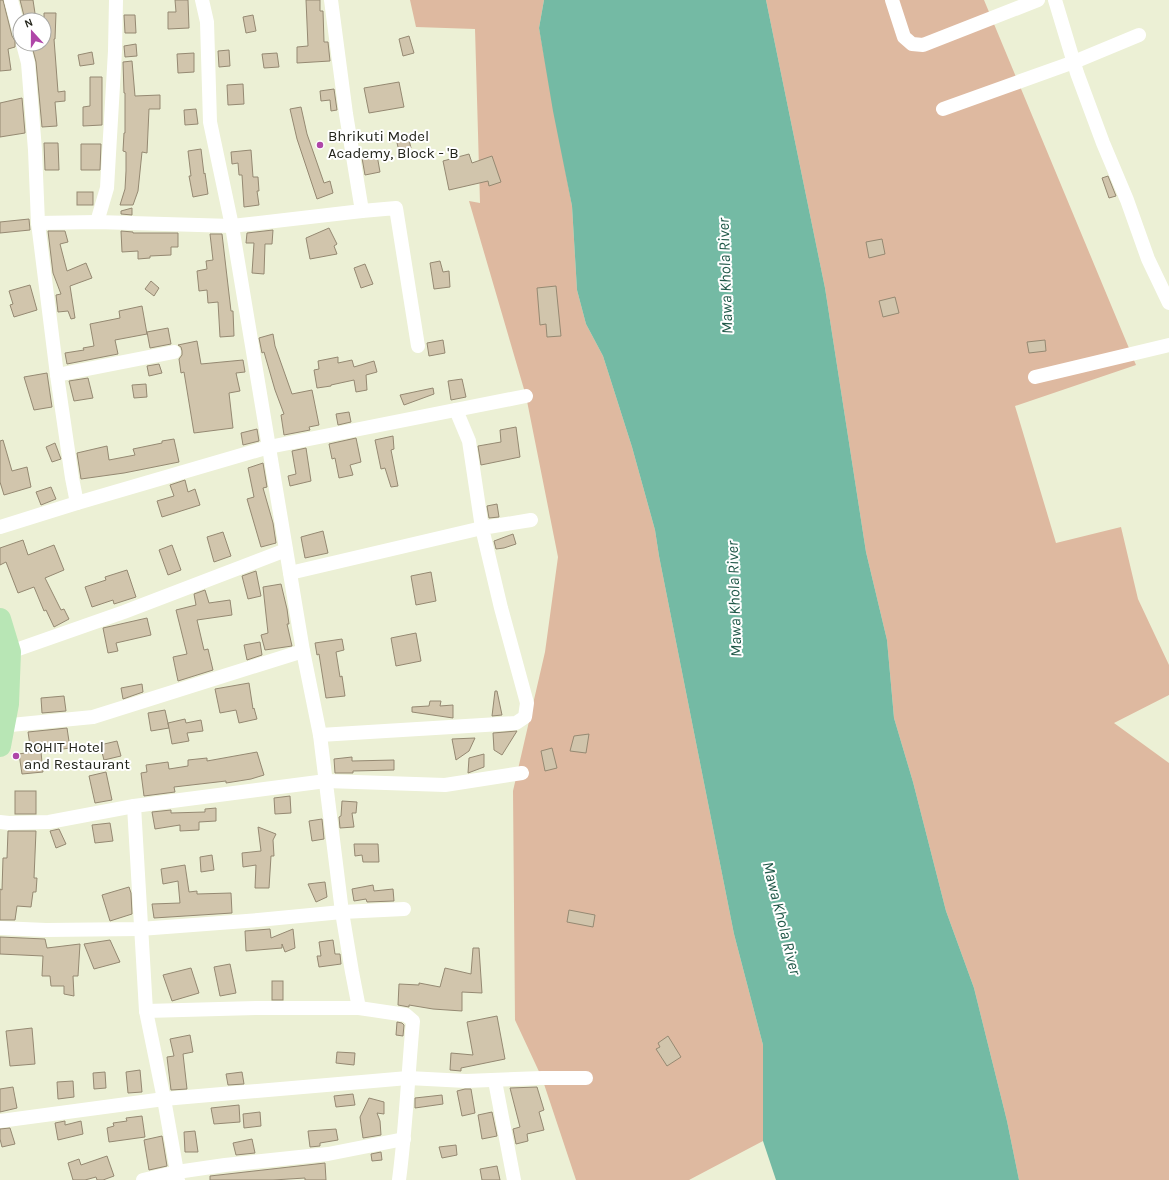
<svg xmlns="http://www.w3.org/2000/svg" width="1169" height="1180" viewBox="0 0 1169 1180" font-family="Karla,sans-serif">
<rect width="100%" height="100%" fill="#ecf0d5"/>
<g fill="#deb9a0">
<path d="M410,0H544L539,28L572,206L577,290L586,324L603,356L632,447L655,530L659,556L734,934L763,1045V1141L689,1180H576L542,1078L515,1020L513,791L545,652L558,557L526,396L469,201L480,203L475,29L416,27Z"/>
<path d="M766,0H984L1136,365L1015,406L1056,543L1121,527L1138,599L1169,665V695L1114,723L1169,763V1180H1019L1007,1121L974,988L946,911L913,782L894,718L887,640L866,552L825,288Z"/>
</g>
<path fill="#74baa4" d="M544,0H766L825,288L866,552L887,640L894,718L913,782L946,911L974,988L1007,1121L1019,1180H776L763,1141V1045L734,934L659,556L655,530L632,447L603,356L586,324L577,290L572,206L553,111L539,28Z"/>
<g fill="#d1c5ac" stroke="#958972">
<path d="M0,0H3L12,36L15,41V47L8,49L11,70L0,71Z"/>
<path d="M20,0H33L36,20H25Z"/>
<path d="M175,0H188L189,28L168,29V12H176Z"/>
<path d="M306,0H320V11H323L324,42H328L330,61L297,63V47L308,46Z"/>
<path d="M44,13H56L55,39H54L58,92L65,91V101L55,102L57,126L42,127L36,62L32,46L44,45Z"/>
<path d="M124,15H135L136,33H125Z"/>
<path d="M253,15L256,31L246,33L243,17Z"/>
<path d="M409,36L414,53L403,56L399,39Z"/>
<path d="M136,44L137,56L125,57L124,46Z"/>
<path d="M229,50L230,66L219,67L218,51Z"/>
<path d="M92,52L94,64L80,66L78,55Z"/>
<path d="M194,53V72L178,73L177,54Z"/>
<path d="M277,53L279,67L264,68L262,54Z"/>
<path d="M132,61L135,96L160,95V109H149L147,153L142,152L138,191L133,205H120L125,189L126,171V152L123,151L124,133H125V93H124L123,62Z"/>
<path d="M90,77H102V125L83,126V107L90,106Z"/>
<path d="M399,82L404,107L369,113L364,88Z"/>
<path d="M243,84L244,104L228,105L227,85Z"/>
<path d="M334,89L337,110L331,111L330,100L321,101L320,91Z"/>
<path d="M22,98L25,133L0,137V103Z"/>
<path d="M301,107L307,134L324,183L330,181L333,193L317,199L297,139L290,109Z"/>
<path d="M196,109L198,124L185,125L184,110Z"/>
<path d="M408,136L411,148L399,151L396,139Z"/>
<path d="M44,143H58L59,170H45Z"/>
<path d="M81,144H101L100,170H81Z"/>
<path d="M201,149L204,174L205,173L208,194L193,197L189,176H191L188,151Z"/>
<path d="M251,150L253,177H258L259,191H257L259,205L244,207L242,175H239L238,163L232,164L231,152Z"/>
<path d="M469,154L472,163L492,156L501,182L489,186L488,181L449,190L443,161Z"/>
<path d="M377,155L380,172L365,175L362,158Z"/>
<path d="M1108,176L1116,196L1109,198L1102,178Z"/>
<rect x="77" y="192" width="16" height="13"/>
<path d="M132,208V215L121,214V211Z"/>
<path d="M29,219L30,230L0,233V222Z"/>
<path d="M329,228L337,244L334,246L337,254L310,259L306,238Z"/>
<path d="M273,230L272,244H265L264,274L252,273L254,243H246L247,233Z"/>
<path d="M48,231H65L68,242L60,244L67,271L86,263L92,278L70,286L75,318L71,319L68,311L58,312L56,295L61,294L53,273Z"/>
<path d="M121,231L133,232V233H178V247H171V255L150,256V258L138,259V251L122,252Z"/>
<path d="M210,234H222L231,311H233L234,336L220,337L218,302L208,303L207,290L199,291L197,271L207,269L206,261L213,260Z"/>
<path d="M882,239L885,254L869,258L866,242Z"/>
<path d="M440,261L443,272L449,271L450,287L434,289L430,263Z"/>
<path d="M365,264L373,284L361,288L354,268Z"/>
<path d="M151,281L159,288L154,296L145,289Z"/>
<path d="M30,285L37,310L14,317L10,305L13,304L9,291Z"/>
<path d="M556,286L561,336L547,337L546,324L540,325L537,288Z"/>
<path d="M895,297L899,313L883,317L879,301Z"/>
<path d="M142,306L147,334L115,340L118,354L67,364L65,353L84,350L83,348L94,346L90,324L120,318L119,311Z"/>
<path d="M168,328L171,344L150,348L147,332Z"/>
<path d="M273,334L275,346L292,394L312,390L319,425L309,427L310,430L284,435L281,415L284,414L275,390L264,352L262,353L259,338Z"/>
<path d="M443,340L445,353L429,356L427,343Z"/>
<path d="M1045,340L1046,351L1029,353L1027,342Z"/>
<path d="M197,341L201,364L243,360L245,372L236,373L240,391L229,393L233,428L194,433L184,372L181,373L179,359L182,355V351L181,347L178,345Z"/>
<path d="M338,357V363L352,360L354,367L374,361L377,372L366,375L367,390L356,392L354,380L331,385V386L317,388L314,370L319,369L318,361Z"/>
<path d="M159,364L162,373L149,376L147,366Z"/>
<path d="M47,373L52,407L34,410L24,377Z"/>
<path d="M88,378L93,398L74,401L69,381Z"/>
<path d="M462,379L466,397L451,400L448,381Z"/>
<path d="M146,384L147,397L134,398L132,385Z"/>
<path d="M433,388L434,394L404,405L400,395Z"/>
<path d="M349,412L351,422L338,425L336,414Z"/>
<path d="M516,427L520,457L481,465L478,446L501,442L500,430Z"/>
<path d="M257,429L259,441L243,445L241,433Z"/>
<path d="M393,436L394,449L391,450L398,486L391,487L385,468L381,469L375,440Z"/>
<path d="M356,438L361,462L350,465L353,475L339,478L335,458L332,459L329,444Z"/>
<path d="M174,439L179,462L124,473L81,479L77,453L107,446L109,460L135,455L133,449L162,443V441Z"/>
<path d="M3,440L12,471L27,467L31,487L4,495L0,482V441Z"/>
<path d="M55,443L61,459L52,462L46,447Z"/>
<path d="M306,448L311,481L290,486L288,476L296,474L292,451Z"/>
<path d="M263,463L267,487L263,488L273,523L276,543L261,547L247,499L254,497L248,468Z"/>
<path d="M185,480L188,492L195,489L200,505L162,517L157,501L174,496L170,485Z"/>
<path d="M51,487L56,499L41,505L36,492Z"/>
<path d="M497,504L499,517L489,518L487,506Z"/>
<path d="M323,531L328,553L305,558L301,537Z"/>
<path d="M223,532L231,556L214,562L207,537Z"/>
<path d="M513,534L516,544L504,548L496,549L494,541Z"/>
<path d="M23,540L28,555L54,545L64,570L45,578L61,610L64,609L69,619L54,627L46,610L44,611L34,587L18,593L6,562L0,565V548Z"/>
<path d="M172,545L181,570L168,575L159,550Z"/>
<path d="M127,570L136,597L114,604L113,600L92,607L85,587L106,580L105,577Z"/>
<path d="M256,571L261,596L248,599L242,576Z"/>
<path d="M431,572L436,601L416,605L411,576Z"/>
<path d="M281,584L287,609L289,624H287L292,646L265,650L261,635L268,633L263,587Z"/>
<path d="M205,590L209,603L230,600L232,615L197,620L204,650L208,649L213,670L178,681L173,657L187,654L176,610L196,605L194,594Z"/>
<path d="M147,618L151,635L116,643L118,651L108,653L103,628Z"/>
<path d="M416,633L421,661L396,666L391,638Z"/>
<path d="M342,639L344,650L336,652L340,677L342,676L345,696L326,698L319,654L317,655L315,643Z"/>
<path d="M260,642L262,655L247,660L244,645Z"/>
<path d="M249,683L253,709L254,708L257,719L239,723L236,710L220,713L215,689Z"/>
<path d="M142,684L143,692L123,699L121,688Z"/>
<path d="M495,691H497L502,715L492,716Z"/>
<path d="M64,696L66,711L42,713L41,698Z"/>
<path d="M430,701H441L440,706L453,705V718L412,712V707L429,706Z"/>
<path d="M165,710L169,728L151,731L148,713Z"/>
<path d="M185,719L186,723L201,720L203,731L187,733L189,741L172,744L168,723Z"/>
<path d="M67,728L70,748L41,752L43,772L22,774L19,754L31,752L28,732Z"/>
<path d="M517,731L502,755L494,750L493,733Z"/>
<path d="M589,734L586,753L570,751L574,736Z"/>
<path d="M475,738L469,751L456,760L452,739Z"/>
<path d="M117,741L121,756L104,760L100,745Z"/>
<path d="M552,748L557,768L545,771L541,751Z"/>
<path d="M257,752L264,775L251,779L226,783V781L174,787L175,792L144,796L141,773L147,772L146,765L168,762L169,769L188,766V760L207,758V761Z"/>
<path d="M484,754V767L468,773L469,758Z"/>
<path d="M352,757V761L394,760V770L353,771V773H335L334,759Z"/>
<path d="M106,772L112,800L95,803L89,776Z"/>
<rect x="15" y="791" width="21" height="23"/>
<path d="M290,796L291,813L275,814L274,798Z"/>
<path d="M342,801L357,802L356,813H352L354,827L340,828L339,817L341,816Z"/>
<path d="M216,808V821L199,822V830L180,831V825L155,829L152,812L171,810V813L205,812V809Z"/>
<path d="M322,819L324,839L312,841L309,821Z"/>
<path d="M110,823L113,841L95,843L92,825Z"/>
<path d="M258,827L276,834L273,840L274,856H271L269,888H255L256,865L243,867L242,853L261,851Z"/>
<path d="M59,829L66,844L56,848L50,831Z"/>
<path d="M8,831H36L34,878H37L36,892H33L31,907L17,906L15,920H0V889L2,890L3,858H7Z"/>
<path d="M354,844H378L379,862H363L362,855L355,856Z"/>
<path d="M212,855L214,870L201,872L200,857Z"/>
<path d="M185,865L189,892L197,891V894L231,893L232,913L154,918L152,904L180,903L178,881L163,884L161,869Z"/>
<path d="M325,882L327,897L316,902L308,884Z"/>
<path d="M373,885L374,891L393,889L394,901L367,902L366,899L354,901L352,889Z"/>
<path d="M129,887L131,893L132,914L110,921L102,895Z"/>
<path d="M569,910L595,915L593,927L567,922Z"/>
<path d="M270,929L271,938L293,929L295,948L285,952L282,944V948L246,951L245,931Z"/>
<path d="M0,937L45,939L47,948L80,944L78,976H73L74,996L64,994V986H51L50,976H42L43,956L0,954Z"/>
<path d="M110,940L120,962L94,969L84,944Z"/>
<path d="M333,940L335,954H340L341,964L319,967L317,956H321L319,942Z"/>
<path d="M473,948H479L482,993L462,992V1011L433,1009L409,1005V1007L398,1005L399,984L419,985V983L440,987L445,968L471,974Z"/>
<path d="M230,964L236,993L220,996L214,967Z"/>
<path d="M191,968L199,993L172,1001L163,975Z"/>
<rect x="272" y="981" width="11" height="19"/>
<path d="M497,1016L505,1059L461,1068V1071L450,1070L451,1053L473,1055L467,1022Z"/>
<path d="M397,1022L402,1023L404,1025L403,1036L396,1035Z"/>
<path d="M32,1028L35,1064L10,1066L6,1031Z"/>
<path d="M190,1035L193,1052L183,1054L187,1089L171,1090L167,1057L174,1056L170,1039Z"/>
<path d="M668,1036L681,1057L667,1066L656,1049L660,1047L658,1043Z"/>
<path d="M337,1052L355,1053L354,1065L336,1063Z"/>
<path d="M140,1070L142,1092L128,1093L126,1072Z"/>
<path d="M105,1072L106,1088L94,1089L93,1073Z"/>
<path d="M242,1072L244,1084L228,1085L226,1074Z"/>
<path d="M73,1081L74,1097L58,1099L57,1082Z"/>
<path d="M13,1087L17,1108L0,1112V1089Z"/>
<path d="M537,1087L544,1110L539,1112L544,1130L527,1134L528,1141L516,1144L513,1129L520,1127L510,1088Z"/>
<path d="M465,1089H471L475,1113L462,1116L457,1091Z"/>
<path d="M353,1094L355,1105L336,1107L334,1096Z"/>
<path d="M442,1095L443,1104L415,1108V1098Z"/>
<path d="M369,1098L384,1102V1114L377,1113L380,1121L381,1135L363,1138L360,1117Z"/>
<path d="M239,1105L240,1122L214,1124L211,1108Z"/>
<path d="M260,1112L261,1126L244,1128L243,1114Z"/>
<path d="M492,1112L497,1136L482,1139L478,1115Z"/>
<path d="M142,1116L145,1137L109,1142L107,1128L114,1126L113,1123L127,1121L126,1118Z"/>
<path d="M65,1121V1125L81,1121L83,1134L58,1140L55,1123Z"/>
<path d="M10,1128L15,1144L2,1147L0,1139V1129Z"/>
<path d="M336,1129L338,1140L320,1143V1146L310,1147L308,1131Z"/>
<path d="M195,1131L198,1152H185L184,1132Z"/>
<path d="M162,1136L167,1166L149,1170L144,1140Z"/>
<path d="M252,1139L255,1153L236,1155L233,1143Z"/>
<path d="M456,1145L457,1155L442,1158L439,1147Z"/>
<path d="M381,1152L382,1160L372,1161L371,1154Z"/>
<path d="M107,1156L114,1176L103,1180H97L96,1177L85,1180H73L68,1163L79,1159L81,1165Z"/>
<path d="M325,1163L326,1180H305V1178L273,1180H210V1176Z"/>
<path d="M497,1166L500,1180H482L480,1169Z"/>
</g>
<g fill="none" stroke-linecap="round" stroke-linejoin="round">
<g stroke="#fff" stroke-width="14">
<path d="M11,0L20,34"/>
<path d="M202,0L207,22L210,122L232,226L303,651L320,735L342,912L352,972L359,1008"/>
<path d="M892,0L904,37L912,44L923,45L1038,0"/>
<path d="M1055,0L1077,73L1103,143L1127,200L1148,259L1169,303"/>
<path d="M23,44L28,63L35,150L38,223L57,375L72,478L77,503"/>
<path d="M943,109L1074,62L1139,35"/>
<path d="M362,211L396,208L418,346"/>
<path d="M97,222L107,188L115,51L116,0"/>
<path d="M38,223L97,222L232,226L362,211L346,114L331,0"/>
<path d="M57,375L174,352"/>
<path d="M1035,377L1169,345"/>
<path d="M0,527L77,503L269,447L526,396"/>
<path d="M290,573L482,528L469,441L456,410"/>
<path d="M10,652L124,612L286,550"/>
<path d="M0,726L93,717L303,651"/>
<path d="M320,735L516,723L525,717L527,703L501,608L482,528L531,520"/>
<path d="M134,806L146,1011L164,1099L177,1172L143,1180"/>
<path d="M0,822L9,823L49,822L134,806L326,781L445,785L522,773"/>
<path d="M0,928L46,930L140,929L258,920L342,912L404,909"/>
<path d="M146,1011L256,1008H359L406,1015L413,1021C408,1074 406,1127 399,1180"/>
<path d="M495,1081L514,1180"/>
<path d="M0,1121L164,1099L408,1078L466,1081L542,1078H586"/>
<path d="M178,1180L177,1172L225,1165L328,1154L404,1139"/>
</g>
<path stroke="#b8e6b5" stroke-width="22" d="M0,619L10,652L8,704L0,746"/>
</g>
<g fill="#af46a8" stroke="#fff" stroke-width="1.5">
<circle cx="320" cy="145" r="4"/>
<circle cx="16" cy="756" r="4"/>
</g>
<g text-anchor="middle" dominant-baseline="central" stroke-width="4" stroke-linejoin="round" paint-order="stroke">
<g font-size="15" fill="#23241b" stroke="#fff" text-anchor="start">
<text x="328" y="136">Bhrikuti Model<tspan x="328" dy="17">Academy, Block - 'B</tspan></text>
<text x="24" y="747">ROHIT Hotel<tspan x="24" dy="17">and Restaurant</tspan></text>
</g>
<g font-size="16" font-style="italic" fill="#215949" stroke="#fff">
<text transform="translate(725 276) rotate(-92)">Mawa Khola River</text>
<text transform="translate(734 599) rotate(-92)">Mawa Khola River</text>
<text transform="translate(782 918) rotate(76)">Mawa Khola River</text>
</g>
</g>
<g transform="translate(32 32) rotate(339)"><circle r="19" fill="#ffffff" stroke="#a7a7a4"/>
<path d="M0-3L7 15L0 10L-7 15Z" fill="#af46a8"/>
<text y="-6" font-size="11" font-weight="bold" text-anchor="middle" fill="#23241b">N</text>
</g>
</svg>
